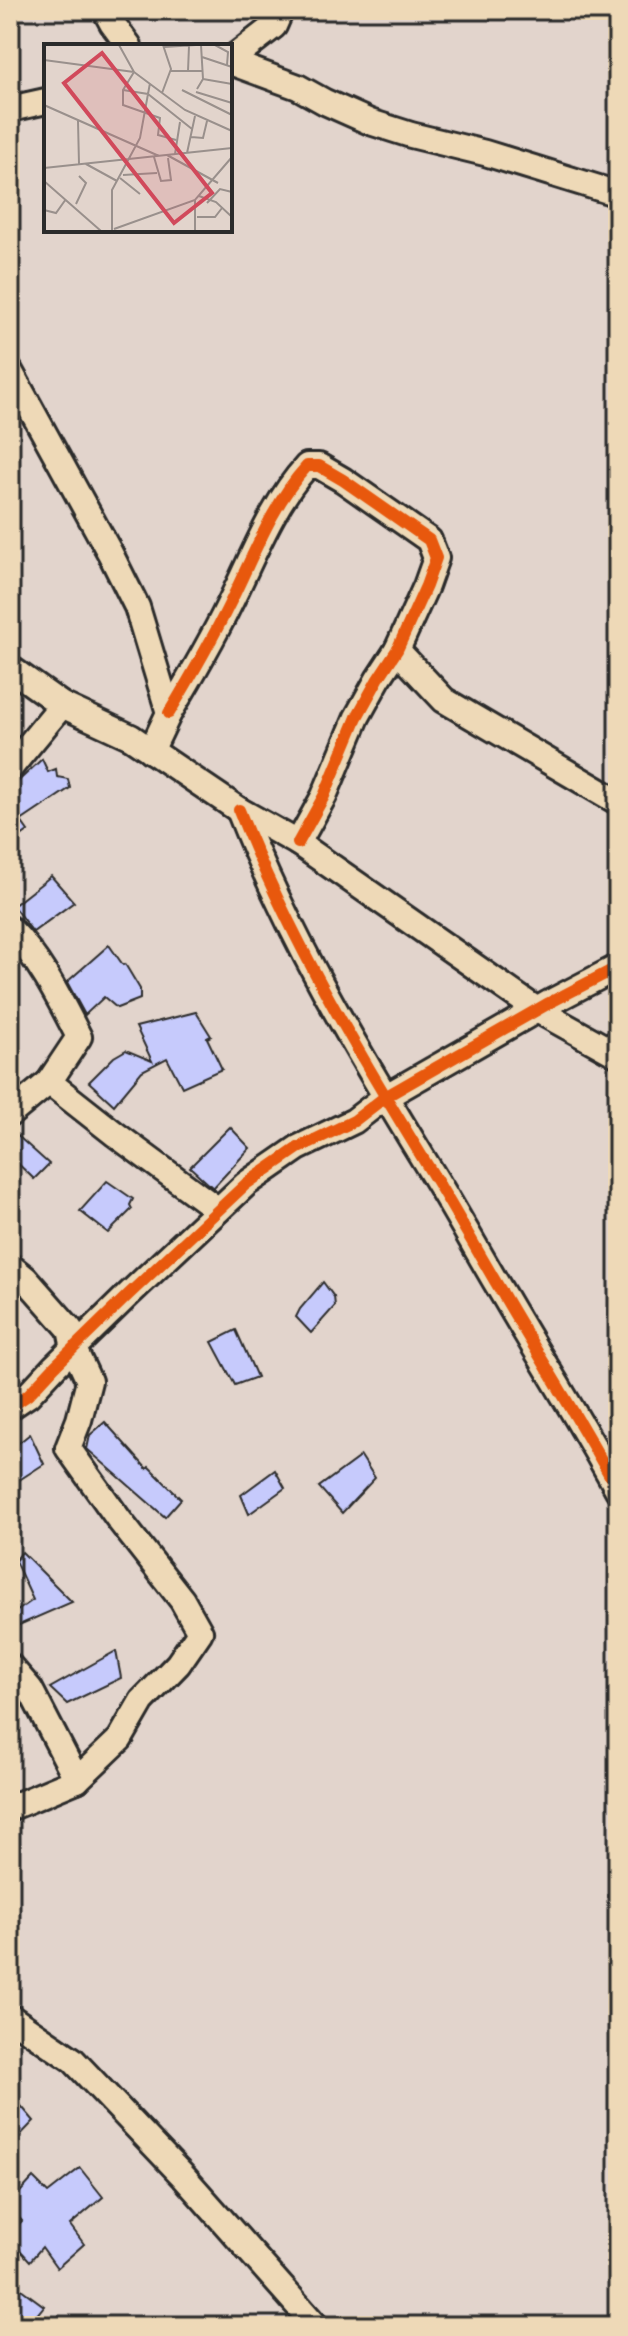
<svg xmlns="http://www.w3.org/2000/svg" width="628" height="2336" viewBox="0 0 628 2336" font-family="Pangolin,sans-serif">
<rect width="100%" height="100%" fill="#e2d4cc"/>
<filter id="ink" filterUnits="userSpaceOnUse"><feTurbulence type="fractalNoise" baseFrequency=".0125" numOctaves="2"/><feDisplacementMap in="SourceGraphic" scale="16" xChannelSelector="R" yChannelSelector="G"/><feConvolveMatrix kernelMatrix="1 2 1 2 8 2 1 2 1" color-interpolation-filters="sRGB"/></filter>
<g filter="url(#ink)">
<g fill="#c6cafc" stroke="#2b2b2b" stroke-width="2">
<path d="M42,759L48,772L56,769L57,777L68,779L70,788L21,821L28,831L10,844V789Z"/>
<path d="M51,876L74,902L33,932L13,906Z"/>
<path d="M109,945L123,965L125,964L140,989V999L117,1008L104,997L85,1015L67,982Z"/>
<path d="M196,1012L211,1036L207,1038L222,1069L182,1087L167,1058L142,1071L114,1105L89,1082L114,1057L126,1050L152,1061L136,1027Z"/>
<path d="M230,1127L250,1148L213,1188L190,1167Z"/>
<path d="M10,1129L49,1164L34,1179L10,1156Z"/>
<path d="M107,1181L133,1199L130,1205L132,1209L108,1233L80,1211Z"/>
<path d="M323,1282L334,1297L335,1306L311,1333L296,1317L300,1309Z"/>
<path d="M236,1330L257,1377L235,1385L212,1342Z"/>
<path d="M105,1422L147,1469L149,1467L181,1499L165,1517L87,1449L90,1435Z"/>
<path d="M30,1434L44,1464L10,1486V1450Z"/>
<path d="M361,1456L375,1478L342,1513L319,1487Z"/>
<path d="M275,1470L285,1488L249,1514L241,1495Z"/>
<path d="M22,1552L72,1602L10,1629V1616L33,1600L15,1561Z"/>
<path d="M116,1651L121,1678L67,1704L50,1688Z"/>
<path d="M10,2093L34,2121L10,2146Z"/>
<path d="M80,2168L103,2197L70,2225L84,2244L57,2268L42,2247L30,2261L10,2239V2233L22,2221L10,2208V2203L33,2178L48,2193Z"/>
<path d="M21,2289L44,2306L36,2316L45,2326H10V2300Z"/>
</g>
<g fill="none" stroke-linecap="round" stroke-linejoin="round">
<defs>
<g id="minor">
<path d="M105,10L112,23L129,46"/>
<path d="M230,60L274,26L281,10"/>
<path d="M230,62L298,87L325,102L370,122L411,135L485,153L618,194"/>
<path d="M10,109L46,101"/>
<path d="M10,371L110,553L137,607L169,713L151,751"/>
<path d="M397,650L444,700L618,802"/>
<path d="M10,668L62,705L131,737L239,810L298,843L537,1010L618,1055"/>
<path d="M169,713C190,678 211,642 229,605C252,559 272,504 307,466H319L343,480L429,540L436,558L426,586L397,650L378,679L357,717L324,796L298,843"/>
<path d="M10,768L62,705"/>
<path d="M239,810C288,935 357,1051 427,1165C454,1208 478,1253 504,1296C542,1361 582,1424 618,1490"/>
<path d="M10,929C40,959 60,1000 79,1037L49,1082L10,1114"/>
<path d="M49,1082L115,1134L218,1210"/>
<path d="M10,1266L25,1278L70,1329L74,1349L89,1381L79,1420L68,1448L120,1521L182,1600L200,1632L178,1664L142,1701L120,1739L77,1780L10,1808"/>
<path d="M10,1407L28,1395L55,1366L129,1294L246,1184L298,1148L354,1121L385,1097L549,1003L618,967"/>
<path d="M10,1666L30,1689L77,1780"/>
<path d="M10,2017L73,2060L184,2177L316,2326"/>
</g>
</defs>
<use href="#minor" stroke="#2b2b2b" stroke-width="30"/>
<use href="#minor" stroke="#eed9b7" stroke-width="24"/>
<defs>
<g id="cycleway">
<path d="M169,713C190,678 211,642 229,605C252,559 272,504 307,466H319L343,480L429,540L436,558L426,586L397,650L378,679L357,717L324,796L298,843"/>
<path d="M239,810C288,935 357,1051 427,1165C454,1208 478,1253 504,1296C542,1361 582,1424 618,1490"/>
<path d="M10,1407L28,1395L55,1366L129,1294L246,1184L298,1148L354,1121L385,1097L549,1003L618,967"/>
</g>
</defs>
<use href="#cycleway" stroke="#eed9b7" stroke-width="17"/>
<use href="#cycleway" stroke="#e8590c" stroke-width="12"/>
</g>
</g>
<g transform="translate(44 44)">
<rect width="188" height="188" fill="#e2d4cc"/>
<path fill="none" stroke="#99908c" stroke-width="2" d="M75,1L90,28M171,1L184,8L183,21M120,3L152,1M158,13L188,23M0,16L90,28M127,27H158M144,27L145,2M90,28L79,46V61L116,74L114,91L132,96M90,28L141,66L188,87M159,35L188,40M153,45L159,35L157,1M79,46L104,50L148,85M138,46L188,71M152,48L188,59M118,49L127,25L119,1M0,61L115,112M34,77L35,120M147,93L159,94L163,77M143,109L151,72M131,110L136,78M123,111L174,139M110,113L117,137L127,136L124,114M42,120L73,137M0,124L188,104M79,131L113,129M76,134L96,150M0,137L57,187M155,152L172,158L188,173M163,159L176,145L188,148M32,160L42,139L35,132M0,166L12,169L22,155M153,173H171L178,164M70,185L151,156L188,113M68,187V146L96,94L106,39M151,187V156"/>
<path fill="#d1495b" fill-opacity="0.15" stroke="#d1495b" stroke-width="4" d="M58,9L168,149L130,179L20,39Z"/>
<rect width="188" height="188" fill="none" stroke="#2b2b2b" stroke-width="4"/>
</g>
<rect width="628" height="2336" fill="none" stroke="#eed9b7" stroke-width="40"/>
<rect x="20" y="20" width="588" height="2296" fill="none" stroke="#2b2b2b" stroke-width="3" filter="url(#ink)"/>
</svg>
